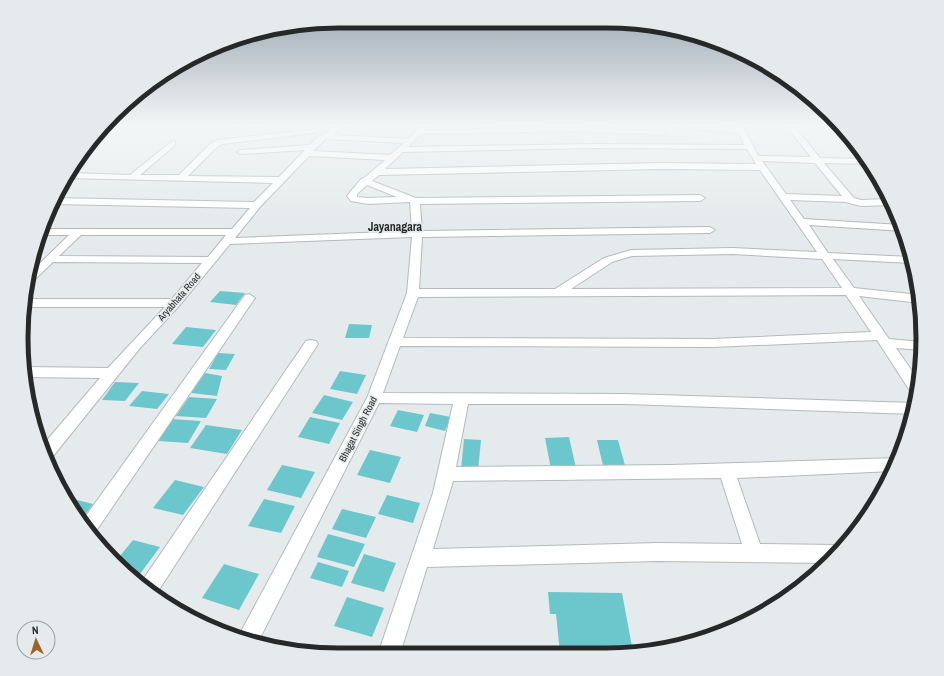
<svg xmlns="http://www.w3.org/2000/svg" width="944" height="676" viewBox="0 0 944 676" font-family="'Archivo Narrow',sans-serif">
<rect width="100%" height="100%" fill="#e5ebec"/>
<g fill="#6cc7cd">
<path d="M220,291L245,293L236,305L210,302Z"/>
<path d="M349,324L372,325L369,338H345Z"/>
<path d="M186,327L216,330L203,347L172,344Z"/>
<path d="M218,353L235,354L226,370L209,369Z"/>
<path d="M340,371L366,375L357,394L330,389Z"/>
<path d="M205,373L222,376L217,396L191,393Z"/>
<path d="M115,382L139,383L125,401L102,400Z"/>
<path d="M142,391L169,394L157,409L129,406Z"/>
<path d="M324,395L353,402L342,420L312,413Z"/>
<path d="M189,397L217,399L206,418L176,416Z"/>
<path d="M398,410L424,415L417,432L390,426Z"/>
<path d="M430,413L451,417L445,431L425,426Z"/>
<path d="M310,417L340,423L329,444L298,437Z"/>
<path d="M172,419L201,421L188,443L158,441Z"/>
<path d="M206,425L242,430L227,454L190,448Z"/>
<path d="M569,437L576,468L551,469L545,438Z"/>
<path d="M464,439L481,440L478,471L461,470Z"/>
<path d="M597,440H618L626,469L604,470Z"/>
<path d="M370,450L401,457L390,483L357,475Z"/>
<path d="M282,465L315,472L301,498L267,490Z"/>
<path d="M175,480L204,487L183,515L153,508Z"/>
<path d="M387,495L420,503L413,523L378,514Z"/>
<path d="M69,498L93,504L82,519Z"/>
<path d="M264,499L295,506L281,533L248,526Z"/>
<path d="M342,509L376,517L366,538L332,529Z"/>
<path d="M328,534L365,544L354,567L317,557Z"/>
<path d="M133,540L160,547L137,578L131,577L115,562Z"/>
<path d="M364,554L396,563L384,592L351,583Z"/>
<path d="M318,562L349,571L342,587L310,578Z"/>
<path d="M224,564L259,574L239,610L202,598Z"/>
<path d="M548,592L622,593L633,652L560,653L556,614H550Z"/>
<path d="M347,597L384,608L372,637L334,626Z"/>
</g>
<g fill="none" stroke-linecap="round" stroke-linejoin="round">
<defs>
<g id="street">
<path d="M239,126H257L253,128L239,129Z"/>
<path d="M337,126H346L333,135L408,139L421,126H429L426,130L574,127L663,131L667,133L663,135L574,131L421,134L408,147L594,144L744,145L739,133L681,128L677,126L736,128L735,126H743L758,156L811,157L786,126H794L820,158L866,159L870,164L824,163L854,198L861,200L889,199L892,205L861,206L845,202L790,200L804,219L901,225L904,231L809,225L828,253L911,257L912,263L833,259L854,288L920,295V303L859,296L889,339L922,342V350L896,348L919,381L916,395L912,394L877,340L712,347L400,346L383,393L626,394L915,403L913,414L626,404H468L456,467L671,465L898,458L893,471L737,478L760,544L836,545L842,548L828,563L658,561L427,567L400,654H378L433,493L453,404L379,403L257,644L238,637L367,398L407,293L412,237L230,244L179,306L140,348L50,460L46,461L42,446L100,378L24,377V367L108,368L165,307H26V299H172L202,263L53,262L31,283L27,284V276L69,235H41L43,229H232L250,208L53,204L54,198L254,202L273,183L67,178L70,173L130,175L172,141H175V145L140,175H179L210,144L217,140L317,129V133H314L222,144L216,148L188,176L279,177L305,150L241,154L237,152L241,150L310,145L315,139ZM326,139L404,143L390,155L313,151ZM594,148L747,149L756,164L661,163L385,169L403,152ZM309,156L385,160L364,178L361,179L347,196L351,201L368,204L410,202L412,231L235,238L260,207ZM762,161L815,163L842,196L786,194ZM661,169L760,170L817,252L733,248L631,250L604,258L555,289H419L422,237L710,233L715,230L710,227L422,231L420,204L700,201L705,198L700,195L416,198L372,181L379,175ZM367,185L397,197L368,198L357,197V194ZM81,235H226L208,257L59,256ZM733,254L822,259L842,288L571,289L612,262L632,256ZM846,295L871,332L712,339L403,338L418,297ZM721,478L742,544L658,543L433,549L453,481Z"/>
<path d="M249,294L255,298L94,534L92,535L83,520L245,295Z"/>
<path d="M311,340L316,341L318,344L155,596L140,584L306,341Z"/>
</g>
</defs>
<use href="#street" stroke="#b4baba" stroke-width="2"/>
<use href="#street" fill="#fff" fill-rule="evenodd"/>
</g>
<linearGradient id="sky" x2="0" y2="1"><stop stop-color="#98a5b1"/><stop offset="0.57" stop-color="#f3f6f6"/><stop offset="1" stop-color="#f3f6f6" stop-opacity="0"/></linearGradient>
<rect width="944" height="220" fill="url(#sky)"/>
<g text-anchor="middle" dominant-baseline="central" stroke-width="3.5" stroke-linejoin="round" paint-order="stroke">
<g font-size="10" fill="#272929" stroke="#e5ebec">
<text transform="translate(179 297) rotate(-49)">Aryabhata Road</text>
<text transform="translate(358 429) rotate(-63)">Bhagat Singh Road</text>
</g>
<g font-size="12" font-weight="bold" fill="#272929" stroke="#e5ebec">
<text x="395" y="227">Jayanagara</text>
</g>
</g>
<path d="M0 0H944V676H0ZM338 28H606A310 310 0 0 1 916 338V338A310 310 0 0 1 606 648H338A310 310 0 0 1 28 338V338A310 310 0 0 1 338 28Z" fill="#e5ebec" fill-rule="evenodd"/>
<path fill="none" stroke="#272929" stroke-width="5" d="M338 28H606A310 310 0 0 1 916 338V338A310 310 0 0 1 606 648H338A310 310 0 0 1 28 338V338A310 310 0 0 1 338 28Z"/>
<g transform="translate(36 640) rotate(356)"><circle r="19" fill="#e5ebec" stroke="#999d9e"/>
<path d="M0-3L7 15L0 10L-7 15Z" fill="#9f6425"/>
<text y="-6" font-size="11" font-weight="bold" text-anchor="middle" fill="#272929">N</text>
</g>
</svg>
